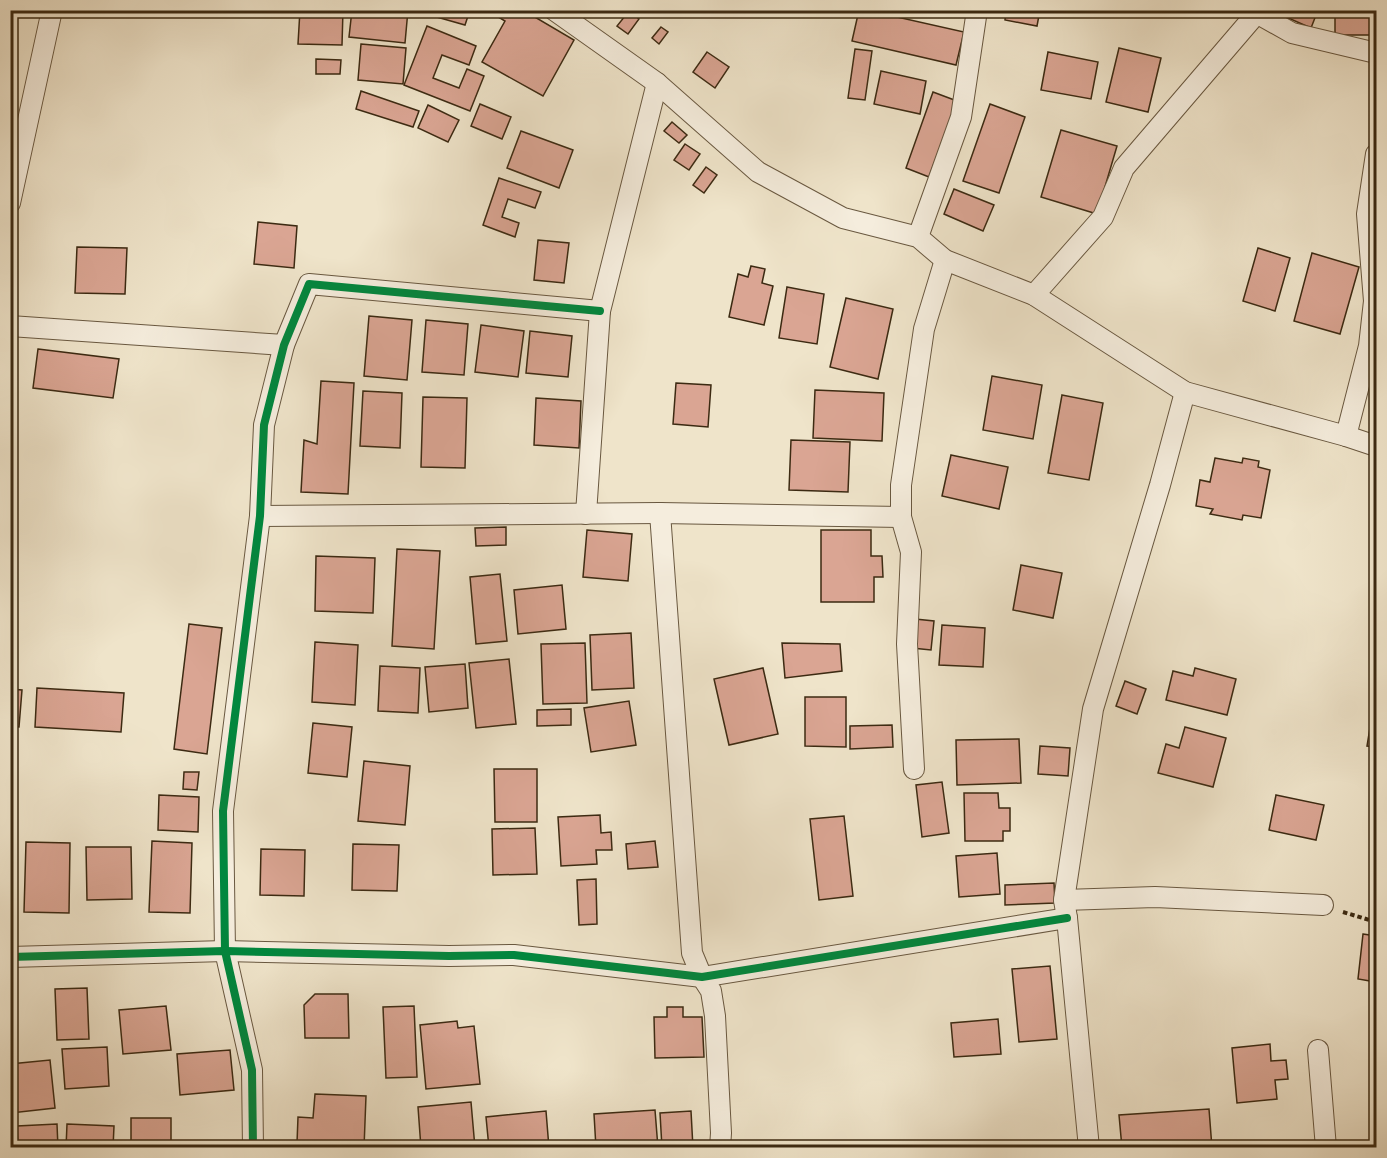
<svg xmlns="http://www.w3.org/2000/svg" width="1387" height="1158" viewBox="0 0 1387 1158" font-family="'EB Garamond',serif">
<rect width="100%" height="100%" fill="#efe4ca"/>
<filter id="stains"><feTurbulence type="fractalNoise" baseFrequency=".00333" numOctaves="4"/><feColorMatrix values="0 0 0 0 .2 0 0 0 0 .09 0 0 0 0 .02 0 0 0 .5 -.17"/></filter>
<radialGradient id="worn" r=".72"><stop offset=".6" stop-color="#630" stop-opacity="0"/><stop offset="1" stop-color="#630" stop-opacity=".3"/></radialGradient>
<g fill="#daa593" stroke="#3c2a12" stroke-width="1.5">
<path d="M300,10H343L342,45L298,44Z"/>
<path d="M352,10H408L405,43L349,37Z"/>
<path d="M427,10H470L465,25L426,14Z"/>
<path d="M491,10H523L574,40L543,96L482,62L505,21L490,12Z"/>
<path d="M859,10H866L964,32L956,65L852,41Z"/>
<path d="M1006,10H1040L1037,26L1005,20Z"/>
<path d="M1270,10H1318L1311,28Z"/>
<rect x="1335" y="10" width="36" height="25"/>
<path d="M629,11L639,19L628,34L617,26Z"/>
<path d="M427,26L476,46L469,65L442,55L433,78L459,88L467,69L484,76L470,111L404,85Z"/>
<path d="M661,27L668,32L659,44L652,38Z"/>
<path d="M361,44L406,48L403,84L358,80Z"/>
<path d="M1119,48L1161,58L1148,112L1106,102Z"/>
<path d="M855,49L872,51L865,100L848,98Z"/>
<path d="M707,52L729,67L715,88L693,72Z"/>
<path d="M1048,52L1098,62L1091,99L1041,90Z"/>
<path d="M316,59L341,60L340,74H316Z"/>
<path d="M881,71L926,81L920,114L874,104Z"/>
<path d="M361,91L419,111L413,127L356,109Z"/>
<path d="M933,92L957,101L929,177L906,168Z"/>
<path d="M480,104L511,117L502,139L471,126Z"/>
<path d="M990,104L1025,117L999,193L963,181Z"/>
<path d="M428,105L459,120L448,142L418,128Z"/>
<path d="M672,122L687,135L679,143L664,131Z"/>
<path d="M1061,130L1117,146L1097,214L1041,197Z"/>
<path d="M521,131L573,150L559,188L507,168Z"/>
<path d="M685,144L700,154L689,170L674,160Z"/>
<path d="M706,167L717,175L704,193L693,185Z"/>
<path d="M499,178L541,192L535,208L508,199L502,217L519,223L515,237L483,225Z"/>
<path d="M954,189L994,205L983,231L944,214Z"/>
<path d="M258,222L297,226L294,268L254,264Z"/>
<path d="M538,240L569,243L564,283L534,280Z"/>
<path d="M77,247L127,248L125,294L75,293Z"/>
<path d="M1258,248L1290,258L1275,311L1243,301Z"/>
<path d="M1312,253L1359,267L1340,334L1294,321Z"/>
<path d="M751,266L765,269L762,283L773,286L764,325L729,317L738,274L748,277Z"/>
<path d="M787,287L824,294L817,344L779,338Z"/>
<path d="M846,298L893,309L878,379L830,367Z"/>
<path d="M369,316L412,320L407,380L364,376Z"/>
<path d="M426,320L468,324L464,375L422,372Z"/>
<path d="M481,325L524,331L518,377L475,372Z"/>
<path d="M530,331L572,336L568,377L526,373Z"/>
<path d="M38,349L119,359L113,398L33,388Z"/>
<path d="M992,376L1042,385L1033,439L983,430Z"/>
<path d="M321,381L354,383L348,494L301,492L304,440L317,444Z"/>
<path d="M676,383L711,385L708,427L673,424Z"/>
<path d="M815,390L884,393L882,441L813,438Z"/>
<path d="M363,391L402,393L400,448L360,446Z"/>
<path d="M1062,395L1103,403L1089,480L1048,473Z"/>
<path d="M423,397L467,398L465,468L421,467Z"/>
<path d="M536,398L581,401L579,448L534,445Z"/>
<path d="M791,440L850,442L848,492L789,490Z"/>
<path d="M951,455L1008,467L999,509L942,496Z"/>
<path d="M1215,458L1242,463L1243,458L1259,461L1258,467L1270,470L1261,518L1243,515L1242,520L1210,514L1213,509L1196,506L1200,480L1210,482Z"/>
<path d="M506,527V545L476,546L475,528Z"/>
<path d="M587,530L632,534L628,581L583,577Z"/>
<path d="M821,530H871V556H882L883,577H874V602H821Z"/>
<path d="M397,549L440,551L434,649L392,646Z"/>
<path d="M316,556L375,558L373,613L315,611Z"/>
<path d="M1021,565L1062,573L1053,618L1013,610Z"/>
<path d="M500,574L507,641L476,644L470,577Z"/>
<path d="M562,585L566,629L518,634L514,590Z"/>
<path d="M915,619L934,621L931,650L912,648Z"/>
<path d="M189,624L222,628L207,754L174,749Z"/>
<path d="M942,625L985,628L983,667L939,665Z"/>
<path d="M631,633L634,688L592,690L590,635Z"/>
<path d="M315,642L358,645L355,705L312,702Z"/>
<path d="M585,643L587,703L543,704L541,644Z"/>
<path d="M782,643L840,644L842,671L785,678Z"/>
<path d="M509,659L516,724L476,728L469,663Z"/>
<path d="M465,664L468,708L429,712L425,667Z"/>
<path d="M380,666L420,668L418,713L378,711Z"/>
<path d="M763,668L778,734L729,745L714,679Z"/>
<path d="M1195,668L1236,679L1227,715L1166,700L1173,671L1193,676Z"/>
<path d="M1125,681L1146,689L1137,714L1116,706Z"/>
<path d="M37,688L124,693L121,732L35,727Z"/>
<path d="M10,689L22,690L19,727L10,726Z"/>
<path d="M1376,691V747L1367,746Z"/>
<path d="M805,697H846V747L805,746Z"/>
<path d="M629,701L636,745L591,752L584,708Z"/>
<path d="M571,709V725L537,726V710Z"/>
<path d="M313,723L352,727L347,777L308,773Z"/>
<path d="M892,725L893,747L850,749V726Z"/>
<path d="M1185,727L1226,738L1213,787L1158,773L1166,744L1179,748Z"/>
<path d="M1019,739L1021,783L957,785L956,740Z"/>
<path d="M1040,746L1070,748L1068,776L1038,774Z"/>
<path d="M364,761L410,766L405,825L358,821Z"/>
<path d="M494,769H537V822H495Z"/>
<path d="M184,772H199L197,790L183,789Z"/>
<path d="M942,782L949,833L922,837L916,785Z"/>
<path d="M964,793H998L999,808H1010V831H1003V841H965Z"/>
<path d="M159,795L199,797L198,832L158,830Z"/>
<path d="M1276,795L1324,805L1316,840L1269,830Z"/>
<path d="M600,815L601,833L611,832L612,850H596L597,864L561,866L558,817Z"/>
<path d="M844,816L853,896L819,900L810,819Z"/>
<path d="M535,828L537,874L493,875L492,829Z"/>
<path d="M152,841L192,843L190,913L149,912Z"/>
<path d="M655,841L658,867L628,869L626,844Z"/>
<path d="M26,842L70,843L69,913L24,912Z"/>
<path d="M353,844L399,845L397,891L352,890Z"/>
<path d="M86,847H131L132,899L87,900Z"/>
<path d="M261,849L305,850L304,896L260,895Z"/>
<path d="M997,853L1000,894L959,897L956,856Z"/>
<path d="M596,879L597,924L579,925L577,880Z"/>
<path d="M1054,883L1055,903L1005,905V885Z"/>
<path d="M1363,934L1376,936V982L1358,979Z"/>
<path d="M1050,966L1057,1039L1019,1042L1012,969Z"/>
<path d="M87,988L89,1039L57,1040L55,989Z"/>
<path d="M315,994H348L349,1038H305L304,1005Z"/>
<path d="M166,1006L171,1050L123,1054L119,1010Z"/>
<path d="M414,1006L417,1077L386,1078L383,1007Z"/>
<path d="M667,1007H683V1017H702L704,1057L655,1058L654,1017H667Z"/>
<path d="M998,1019L1001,1054L954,1057L951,1023Z"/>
<path d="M457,1021L458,1028L474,1026L480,1084L426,1089L420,1025Z"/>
<path d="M1270,1044L1271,1061L1286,1060L1288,1079L1275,1080L1277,1099L1237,1103L1232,1048Z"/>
<path d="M107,1047L109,1086L65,1089L62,1049Z"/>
<path d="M230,1050L234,1090L180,1095L177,1054Z"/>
<path d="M50,1060L55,1108L11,1113L10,1064Z"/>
<path d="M315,1094L366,1096L364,1148H323L324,1144L297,1143L298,1117L313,1118Z"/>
<path d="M471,1102L475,1148H421L418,1107Z"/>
<path d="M1209,1109L1212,1148H1122L1119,1115Z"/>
<path d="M655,1110L658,1148H596L594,1114Z"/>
<path d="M546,1111L549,1148H489L486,1117Z"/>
<path d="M691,1111L693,1148H662L660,1113Z"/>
<rect x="131" y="1118" width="40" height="30"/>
<path d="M57,1124L58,1148H18L17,1126Z"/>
<path d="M67,1124L114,1126L113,1148H66Z"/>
<path d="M234,1143V1148H213V1144Z"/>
</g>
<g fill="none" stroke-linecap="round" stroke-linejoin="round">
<defs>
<g id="street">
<path d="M554,10L657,83L758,172L843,218L918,237L945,260L1034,295L1185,392L1346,436L1376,446"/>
<path d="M1251,10L1292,33L1376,53"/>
<path d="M10,203L52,10"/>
<path d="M918,237L961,117L977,10"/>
<path d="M1034,295L1103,217L1124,168L1256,14"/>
<path d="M10,326L284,345"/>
<path d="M1346,436L1369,346L1374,301L1367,214L1376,154"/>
<path d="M586,514L600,311L657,83"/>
<path d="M260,516L660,513"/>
<path d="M914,769L907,644L911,552L901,517V485L924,329L945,260"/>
<path d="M1064,900L1155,897L1323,905"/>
<path d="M10,957L225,951L449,956L514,955L702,977L1067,918"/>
<path d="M1318,1050L1326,1148"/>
<path d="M253,1148L252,1070L225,951L223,811L260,516L264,425L284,345L309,284L600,311"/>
<path d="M720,1148L721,1133L715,1016L711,991L702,977L692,953L660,513L901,517"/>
<path d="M1089,1148L1067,918L1064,900L1093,709L1160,485L1185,392"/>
</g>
</defs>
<use href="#street" stroke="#695840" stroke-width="22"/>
<path stroke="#3c2a12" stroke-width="4" stroke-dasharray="4.5 3" stroke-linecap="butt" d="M1343,912L1376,922"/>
<use href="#street" stroke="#f5eddd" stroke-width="20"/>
<defs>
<g id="cycleway">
<path d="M10,957L225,951L449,956L514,955L702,977L1067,918"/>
<path d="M253,1148L252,1070L225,951L223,811L260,516L264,425L284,345L309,284L600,311"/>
</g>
</defs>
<use href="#cycleway" stroke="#f5eddd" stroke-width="11"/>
<use href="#cycleway" stroke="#00873e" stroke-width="8"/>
</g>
<rect width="1387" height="1158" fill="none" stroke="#efe4ca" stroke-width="36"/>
<rect x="12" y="12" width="1363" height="1134" fill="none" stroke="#3c2a12" stroke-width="3"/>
<rect x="18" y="18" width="1351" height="1122" fill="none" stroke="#3c2a12" stroke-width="1.5"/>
<rect width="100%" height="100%" filter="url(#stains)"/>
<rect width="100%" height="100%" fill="url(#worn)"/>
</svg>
